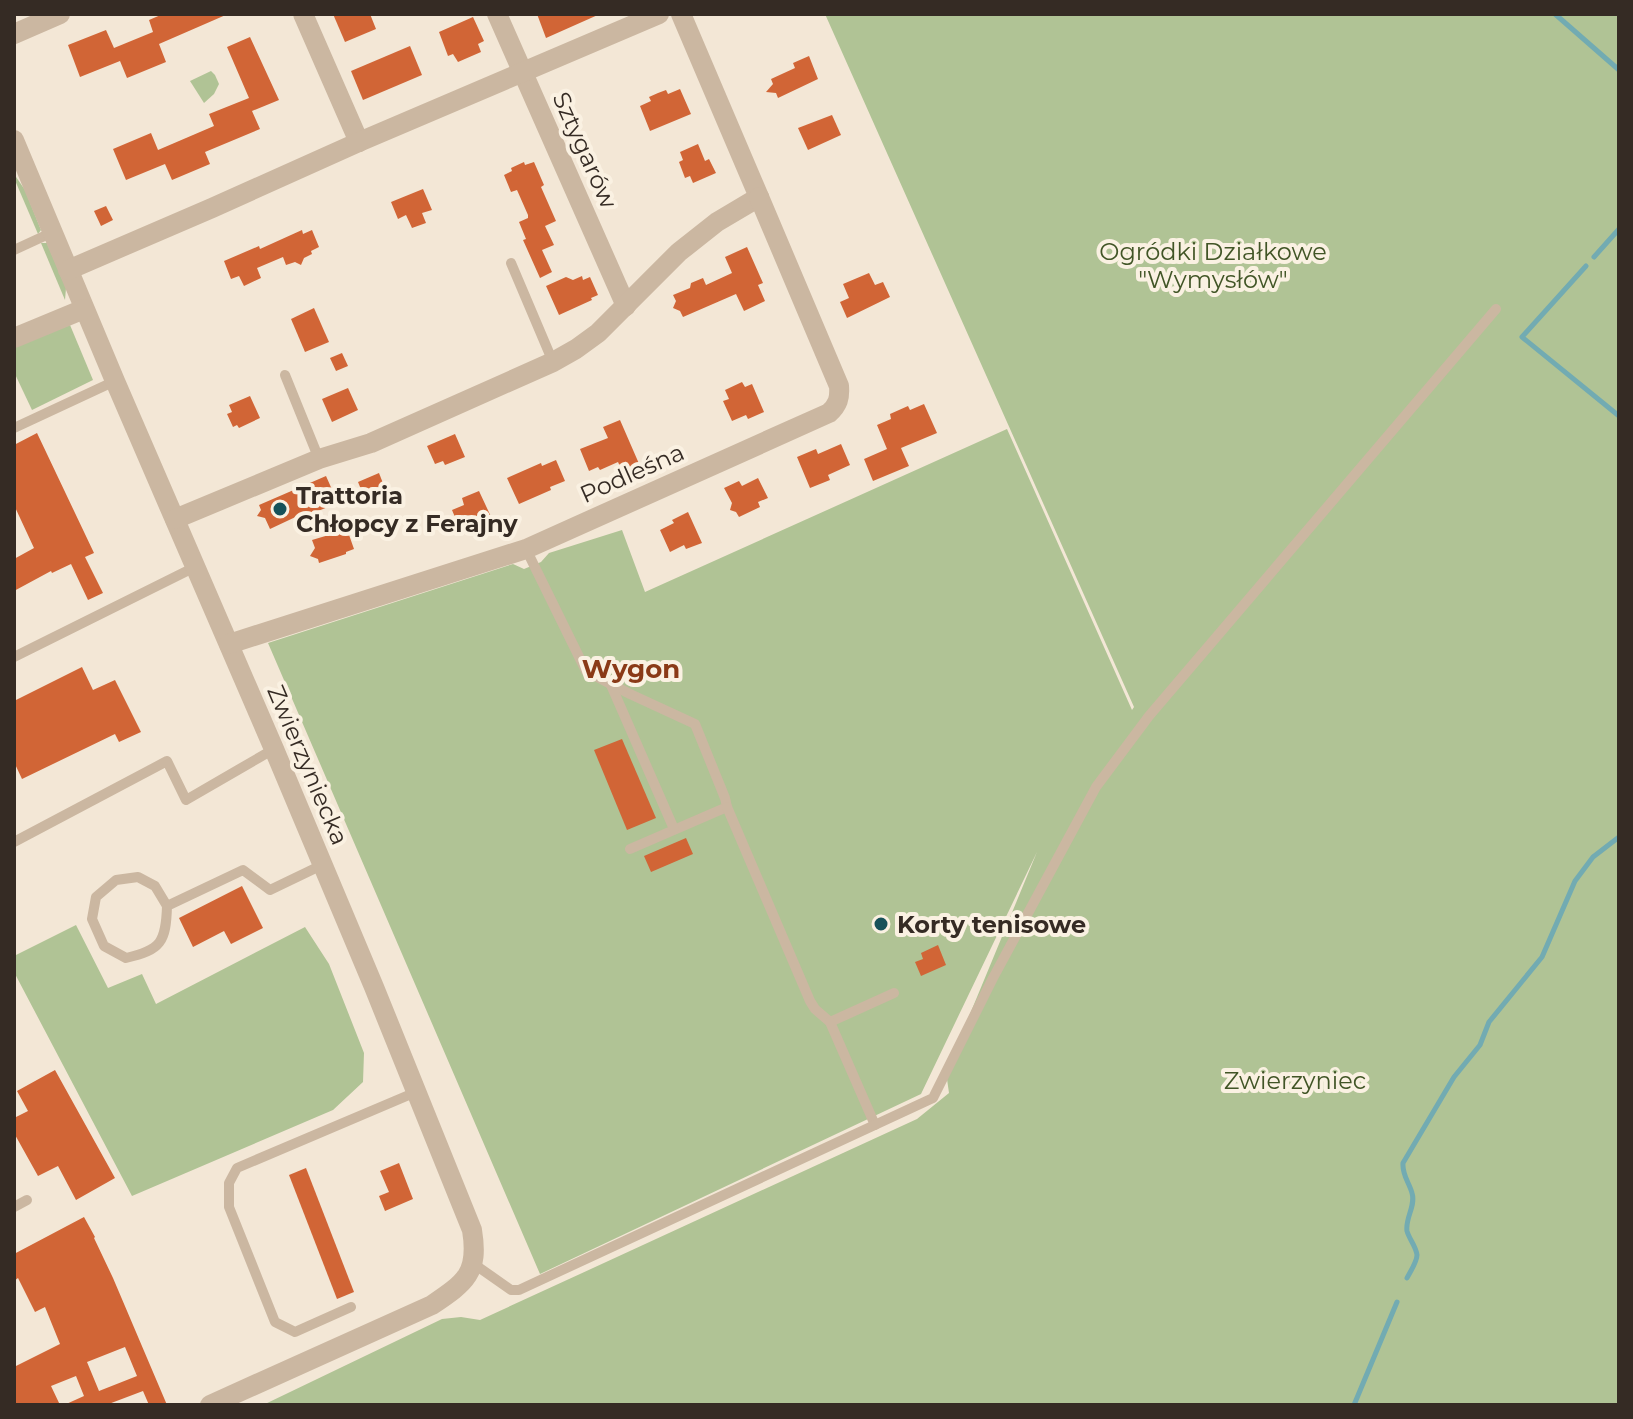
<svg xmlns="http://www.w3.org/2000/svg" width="1633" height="1419" viewBox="0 0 1633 1419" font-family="Montserrat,sans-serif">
<rect width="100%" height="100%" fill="#f3e7d6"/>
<g fill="#b0c395">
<path d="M825,14H1619V1405H263L442,1319L461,1317L480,1320L917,1119L949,1093L946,1072L1037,852L921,1094L540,1274L268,643L513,564L524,569L541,562L549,553L622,530L645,592L1007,429L1132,710L1134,707Z"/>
<path d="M211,71L215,75L219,84L214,94L204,103L190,81Z"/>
<path d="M14,174L25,190L41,230L38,234L14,178Z"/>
<path d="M41,243H47L66,288L65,300Z"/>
<path d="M70,325L93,380L32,410L14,372V347Z"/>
<path d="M76,925L108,988L142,974L156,1004L305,927L329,964L364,1053L363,1082L333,1110L132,1196L14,972V956Z"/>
</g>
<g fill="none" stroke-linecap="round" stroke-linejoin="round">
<g stroke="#72abb2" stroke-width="5">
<path d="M1555,14L1619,70"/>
<path d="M1594,257L1619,229"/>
<path d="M1586,266L1522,337L1619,416"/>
<path d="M1407,1278C1410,1272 1417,1262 1417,1255C1416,1246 1409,1239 1407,1231C1405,1218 1416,1206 1412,1193C1409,1182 1402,1175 1403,1163L1454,1077L1480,1045L1489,1022L1542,957L1575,881L1593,857L1619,837"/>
<path d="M1354,1405L1397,1302"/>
</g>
</g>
<g fill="#d16536" fill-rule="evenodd">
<path d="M163,14H228L159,44L166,62L127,78L120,61L80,77L68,45L106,30L114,48L153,32L149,20Z"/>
<path d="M333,14H370L376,29L345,42Z"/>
<path d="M537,14H600L546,38Z"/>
<path d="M473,17L484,41L478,44L481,52L458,62L453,54L448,56L439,32Z"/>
<path d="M250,37L279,100L252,111L260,129L205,152L210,164L172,180L165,164L126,180L113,149L151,133L158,150L214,126L209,114L249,98L227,47Z"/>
<path d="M410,46L422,75L363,100L351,71Z"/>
<path d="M809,56L818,79L778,98L776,93L766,92L773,84L771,79L795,68L793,63Z"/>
<path d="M680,89L691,114L650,131L640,106L651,101L649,97L658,93L666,90L668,94Z"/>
<path d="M832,115L841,135L808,150L798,128Z"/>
<path d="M698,144L705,161L709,159L716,173L693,183L690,176L685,178L679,162L683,160L680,152Z"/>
<path d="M524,162L525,165L534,162L544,185L541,187L556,221L545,226L554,245L542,250L552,272L540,278L523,240L526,239L519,222L528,218V215L517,190L511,192L504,175L512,171L511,168Z"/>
<path d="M423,189L432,210L422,213L426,223L412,228L406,215L398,219L391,202Z"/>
<path d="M106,206L113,220L101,226L94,211Z"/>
<path d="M302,230L303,234L312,230L319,247L311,251L312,254L304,258L301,265L295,262L286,265L283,257L257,268L261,278L244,286L239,276L231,279L224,261L259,246L260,249Z"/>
<path d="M747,247L763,283L758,285L765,301L744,311L736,294L683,317L680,311L673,308L676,301L673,295L690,288L691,283L703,278L706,285L732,273L725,257Z"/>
<path d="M869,273L875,285L883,282L890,297L847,318L840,302L849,298L843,284Z"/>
<path d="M582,276L583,280L590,277L598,295L591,298L592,300L559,315L546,286L566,277L573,280Z"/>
<path d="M314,308L329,342L305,352L291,319Z"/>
<path d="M342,353L348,366L336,371L330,358Z"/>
<path d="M742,382L745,387L752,384L764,412L748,419L746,415L732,421L723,401L729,399L725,390Z"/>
<path d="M348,388L358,410L332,422L322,399Z"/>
<path d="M250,396L260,418L239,428L237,425L233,427L227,414L232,412L229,405Z"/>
<path d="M924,404L937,433L901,448L909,466L873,481L864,459L887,449L877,425L891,419L890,414L908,406L910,410Z"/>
<path d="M620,420L640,466L623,473L618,462L600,470L598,467L589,471L580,449L608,438L603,427Z"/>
<path d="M37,433L94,553L85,557L103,593L88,600L71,564L52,573L51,571L14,591V559L34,548L14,505V445Z"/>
<path d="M455,434L465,457L445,465L443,461L435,464L427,446Z"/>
<path d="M841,444L850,465L828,475L830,480L810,488L797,457L816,449L818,454Z"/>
<path d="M556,460L565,481L550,487L551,490L519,504L507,478L541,463L542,466Z"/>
<path d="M379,473L386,491L365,499L358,482Z"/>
<path d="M326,476L338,503L308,515L304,513L270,529L265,518L257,516L261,510L259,505Z"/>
<path d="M758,478L768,498L758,502L760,507L739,517L736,512L730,510L732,503L724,488L739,481L742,486Z"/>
<path d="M479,491L493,521L462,534L452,510L464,505L462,498Z"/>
<path d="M688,512L702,543L686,549L684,545L670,552L660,530L674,523L672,520Z"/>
<path d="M339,532L340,534L348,532L354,549L346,552V554L319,563L318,559L310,556L315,548L312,540Z"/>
<path d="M82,667L93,690L115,680L141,732L119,742L115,734L22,779L14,762V701Z"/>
<path d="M622,739L656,818L627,830L594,750Z"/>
<path d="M686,838L693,854L651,872L644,856Z"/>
<path d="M242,886L263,928L231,944L224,931L193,947L179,918Z"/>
<path d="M938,945L946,965L921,976L915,962L923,959L921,953Z"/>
<path d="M55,1070L115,1178L76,1200L58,1166L38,1176L14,1133V1118L28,1111L17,1091Z"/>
<path d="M399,1163L413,1199L385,1211L379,1196L389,1192L380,1171Z"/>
<path d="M306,1168L354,1292L337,1299L289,1175Z"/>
<path d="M84,1217L95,1237L94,1238L113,1278L167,1405H149L143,1391L106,1405H64L84,1396L76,1376L51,1386L60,1405H14V1367L60,1344L45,1307L35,1312L18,1278L14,1281V1254ZM125,1347L137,1376L99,1391L87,1362Z"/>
</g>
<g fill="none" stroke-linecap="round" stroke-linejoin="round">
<g stroke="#cbb7a1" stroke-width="10">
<path d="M14,250L53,232"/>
<path d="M511,263L553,362"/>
<path d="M285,375L319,459"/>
<path d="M14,428L115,381"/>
<path d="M526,549L586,671L630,694L695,724L725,798L727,807L630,849"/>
<path d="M14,657L195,567"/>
<path d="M611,685L674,829"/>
<path d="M727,807L810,1001L815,1009L830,1022L894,993"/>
<path d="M14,842L167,761L186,800L274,749"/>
<path d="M167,906C166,942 161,950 126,958L104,946L92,919L96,897L116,880L138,877L155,886L167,906L243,870L270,890L322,865"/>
<path d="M830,1022L875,1125"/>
<path d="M14,1207L27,1200"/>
<path d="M474,1264L511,1290H519L933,1098L993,978L1096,787L1149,716L1496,309"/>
<path d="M351,1307L295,1332L275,1322L229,1207V1183L237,1168L416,1092"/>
</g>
<g stroke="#cbb7a1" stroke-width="20">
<path d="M303,14L359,142"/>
<path d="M497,14L626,306"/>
<path d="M14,34L60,14"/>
<path d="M14,140L115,381L274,749L374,987L472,1230C479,1273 466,1282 432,1305L210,1405"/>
<path d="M68,270L212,208L359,142L659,14"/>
<path d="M14,338L84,309"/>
<path d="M175,519L319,459L371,443L553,362L576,349L598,333L679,252L717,222L759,197L681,14"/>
<path d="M229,644L526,549L829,413C838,405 840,398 839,386L759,197"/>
</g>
</g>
<g fill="#175159" stroke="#faf1e2" stroke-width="3">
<circle cx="280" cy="509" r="8"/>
<circle cx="881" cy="924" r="8"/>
</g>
<g text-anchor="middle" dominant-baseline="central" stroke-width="8" stroke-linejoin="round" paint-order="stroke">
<g font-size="24" fill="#352b24" stroke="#faf1e2">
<text transform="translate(585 150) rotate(66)">Sztygarów</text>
<text transform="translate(632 473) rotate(-24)">Podleśna</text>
<text transform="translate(308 765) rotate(67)">Zwierzyniecka</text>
</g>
<g font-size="24" fill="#415526" stroke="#faf1e2">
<text x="1213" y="251">Ogródki Działkowe<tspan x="1213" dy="28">"Wymysłów"</tspan></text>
<text x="1295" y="1080">Zwierzyniec</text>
</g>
<g font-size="24" font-weight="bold" fill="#352b24" stroke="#faf1e2" text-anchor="start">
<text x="296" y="495">Trattoria<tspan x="296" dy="28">Chłopcy z Ferajny</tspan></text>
<text x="897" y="924">Korty tenisowe</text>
</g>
<g font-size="26" font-weight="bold" fill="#8a3a17" stroke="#faf1e2">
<text x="631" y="669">Wygon</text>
</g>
</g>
<rect width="1633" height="1419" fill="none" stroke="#352b24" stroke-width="32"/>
</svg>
